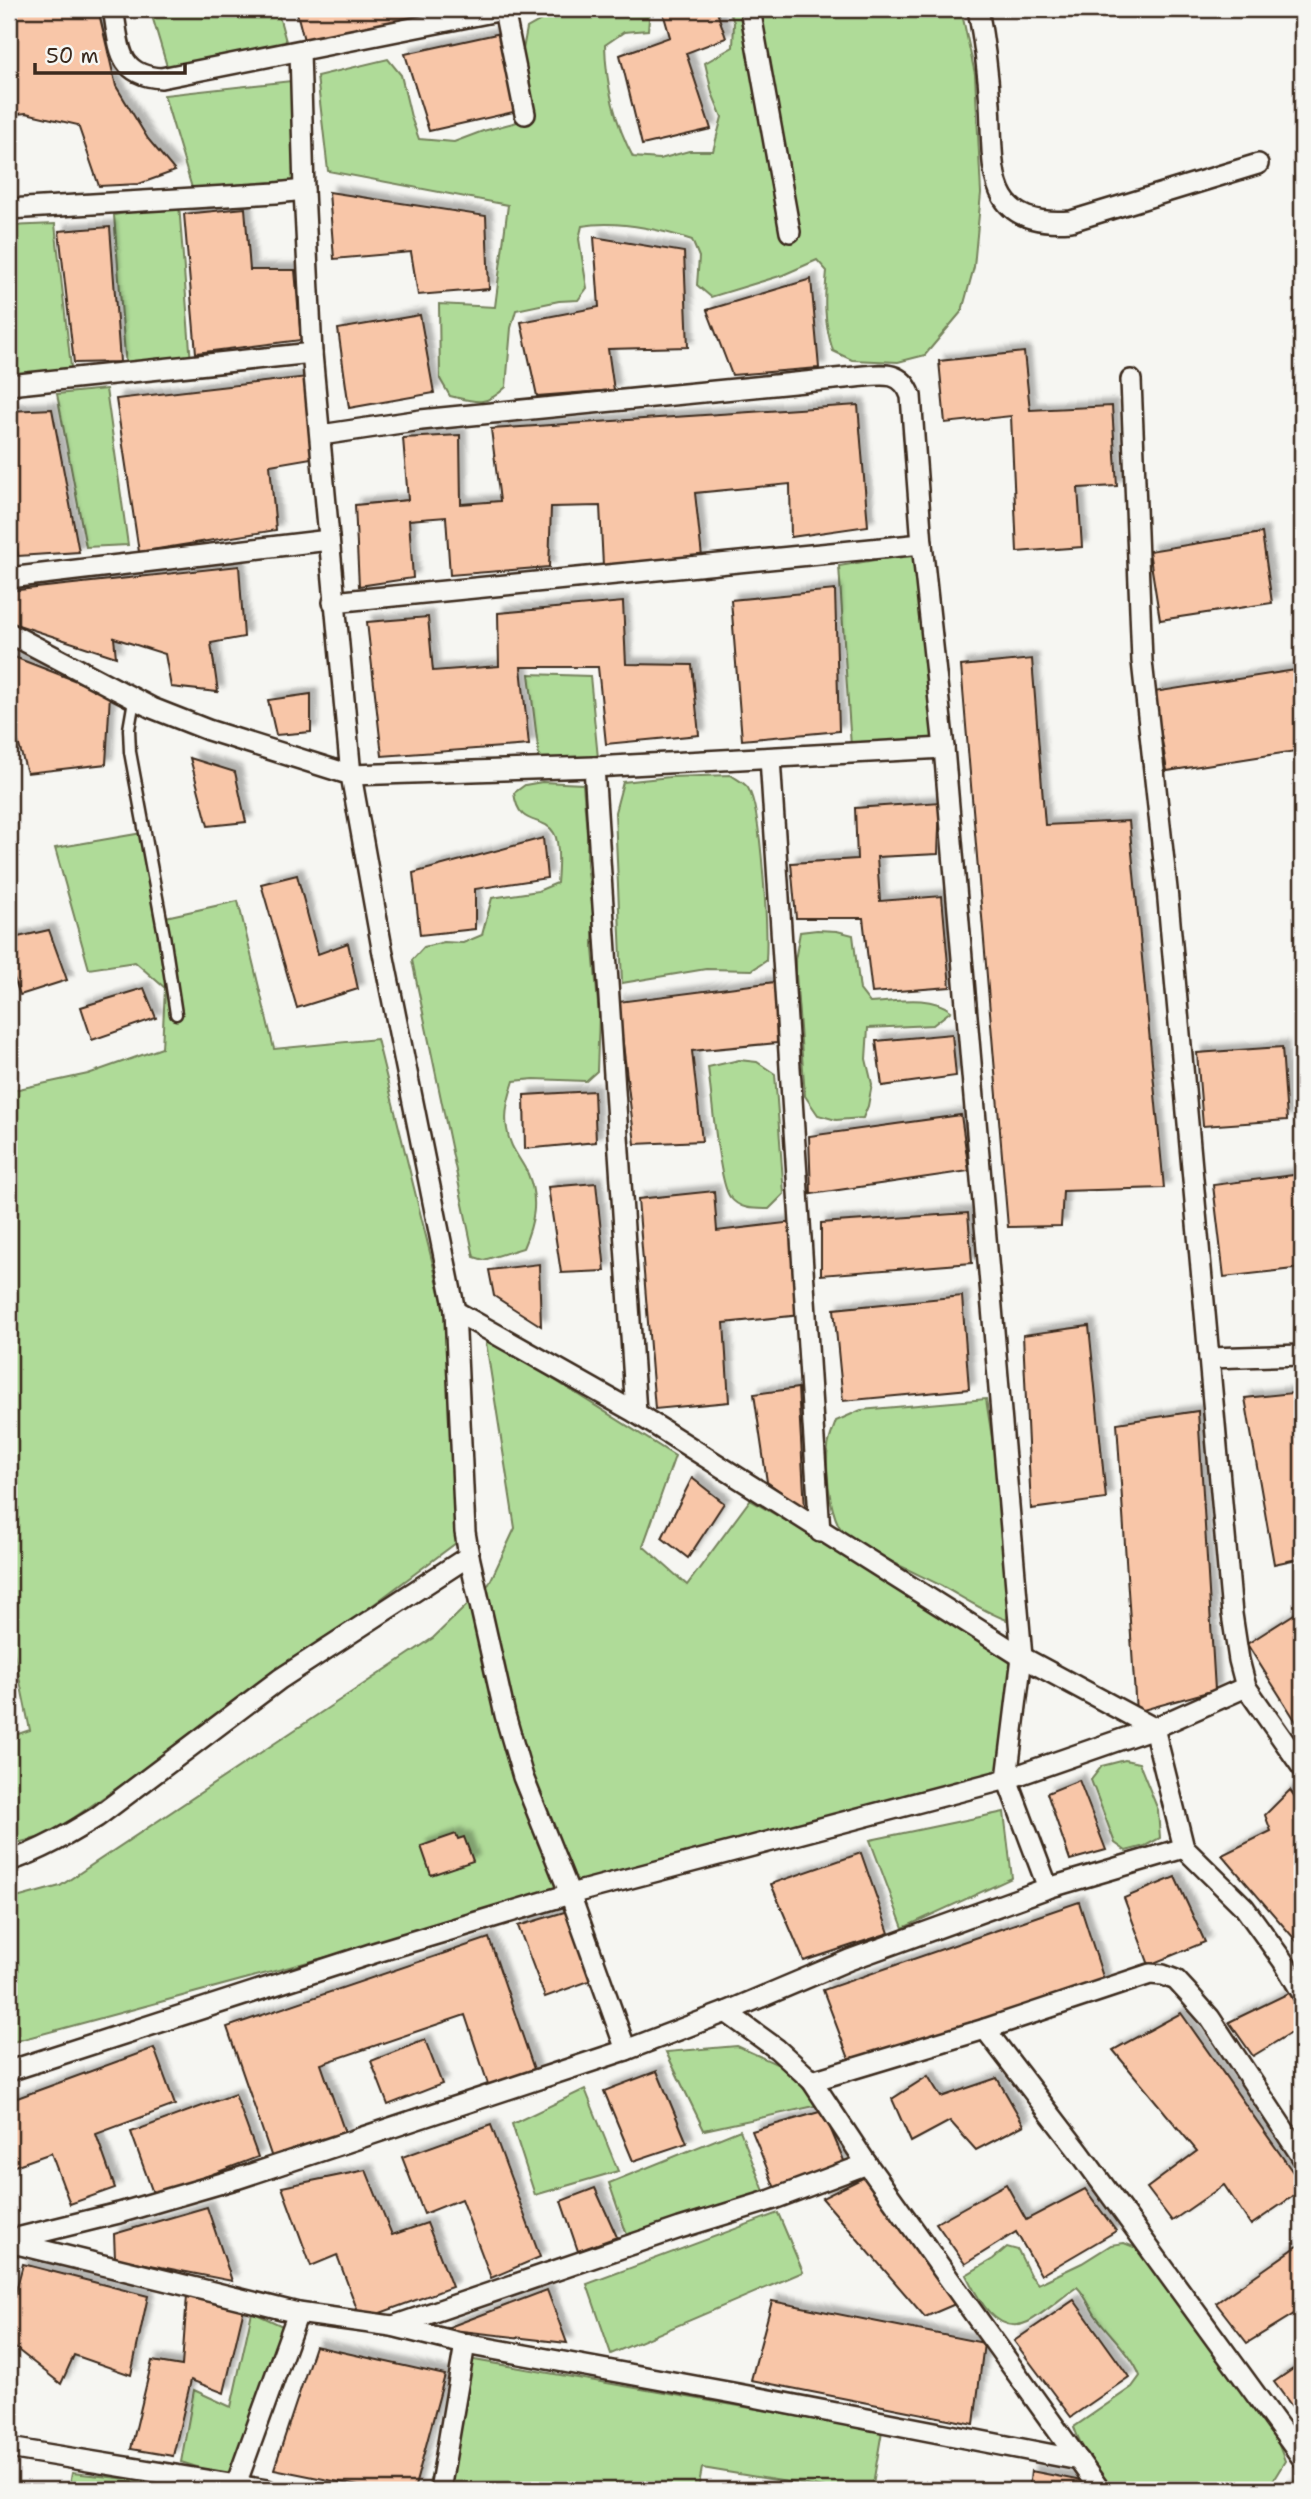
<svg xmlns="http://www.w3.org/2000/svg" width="1311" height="2499" viewBox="0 0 1311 2499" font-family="'Shantell Sans',sans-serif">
<defs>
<filter id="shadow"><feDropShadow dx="6" dy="-6" stdDeviation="2" flood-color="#0004"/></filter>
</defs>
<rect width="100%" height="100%" fill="#f6f6f2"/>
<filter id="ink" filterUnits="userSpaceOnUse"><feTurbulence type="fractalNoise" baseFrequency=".0143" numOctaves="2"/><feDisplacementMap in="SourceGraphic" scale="14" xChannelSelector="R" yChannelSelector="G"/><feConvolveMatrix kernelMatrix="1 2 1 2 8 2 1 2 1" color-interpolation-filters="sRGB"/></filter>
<g filter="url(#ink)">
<g fill="#afdb98" stroke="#75825b" stroke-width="2">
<path d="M150,9H277L289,52L169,73Z"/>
<path d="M561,9H650L648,30L624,32L605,45C606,86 614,121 633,157L660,159L689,151H713L722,117L712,93L705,63L733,47L734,22L728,9H961L975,74L981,193L974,267L962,311L925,355L898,362L852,360L833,351C824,323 824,300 827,271L817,260L783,275L711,297L697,285L699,257L692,240C658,229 618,220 582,226L579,239L587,288L578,300L559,301L516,310L511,328L506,387C485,407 476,402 450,396L440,379L439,304L495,307L508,205L328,171L317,76L388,59L401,75L411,117L419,139L454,142L483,131L521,121L534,109L522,55L527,28Z"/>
<path d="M291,81L307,180L192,188L164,95Z"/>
<path d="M179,204L191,363L126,368L114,215Z"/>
<path d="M55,224L72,376L9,383V226Z"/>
<path d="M106,389L128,545L86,547L57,394Z"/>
<path d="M916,553L936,741L851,747L839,566Z"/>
<path d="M529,674L590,676L598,758L540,764Z"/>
<path d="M731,775C736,779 745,783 748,788C762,810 768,932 766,961L752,970L706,969L622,983L615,812L623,782L670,777Z"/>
<path d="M542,782L583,784L587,834V865L593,911V949L599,1015L597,1071L586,1081L534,1079L514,1081C509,1096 504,1113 507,1129C509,1147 521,1159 528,1174C539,1200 534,1223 523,1248L484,1260L474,1257L412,960L424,947L444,942L463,943L482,935L492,898L538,891L557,883C558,871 560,842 554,833C543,814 519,830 514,793L525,785Z"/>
<path d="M148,832L161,918L238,901L274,1049L377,1039L450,1333L464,1537L263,1687L49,1835L9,1845V1737L30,1730L9,1628V1091L88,1074L162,1048L165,988L135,962L89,969L55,848Z"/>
<path d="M817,930L837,931L853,935L860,990L870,1003C896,1002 929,994 951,1011L933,1025L868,1028L866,1059L872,1084L868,1106L863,1118L836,1120L818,1115L805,1096L795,960L800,932Z"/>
<path d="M739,1060L757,1062L775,1074L784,1194L769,1209C754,1209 740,1210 730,1197C719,1184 711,1090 708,1067Z"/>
<path d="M485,1336L675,1456L643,1546L687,1585L750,1500L1013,1650L1009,1772L9,2043V1900L60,1886L433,1638L489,1584L515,1528Z"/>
<path d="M986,1399L998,1477L1009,1601L1007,1620C983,1611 962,1597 940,1585C919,1574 849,1545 839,1526C829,1507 825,1468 828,1447C829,1439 833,1430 836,1421L861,1410Z"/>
<path d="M1125,1760L1139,1763L1158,1810L1160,1838L1145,1846L1126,1851L1115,1843L1091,1780L1102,1766Z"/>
<path d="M1004,1812L1012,1878L903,1928L870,1840Z"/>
<path d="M737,2046L792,2071L824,2104L704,2130L666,2052Z"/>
<path d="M585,2089L618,2171L535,2195L512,2124Z"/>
<path d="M740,2130L769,2204L634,2255L609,2183Z"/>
<path d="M778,2213L803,2272L611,2354L587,2284Z"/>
<path d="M1124,2243L1139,2249L1225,2364L1278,2443L1285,2461L1274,2479L1263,2490H1111C1096,2471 1082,2450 1074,2427L1132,2387L1140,2376C1131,2353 1110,2336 1096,2316C1089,2306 1086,2296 1077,2287C1062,2297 1042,2315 1028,2322C997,2337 977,2297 966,2275L993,2259L1007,2247L1018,2250L1030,2275L1038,2284L1082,2263L1111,2245Z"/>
<path d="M252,2312L287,2328L228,2477L181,2462L194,2390L231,2407Z"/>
<path d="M457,2357L882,2431L872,2490H836L702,2468L698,2490H428Z"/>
<path d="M72,2473L147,2481L146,2490H69Z"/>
</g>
<g fill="#f8c6a8" stroke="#3b2a1e" stroke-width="2" filter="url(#shadow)">
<path d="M9,9H98L116,86L148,139L175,171L139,184L99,186L78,125L26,113L9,115Z"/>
<path d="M296,9H468L305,44Z"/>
<path d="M662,9H716L726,38L686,53L711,129L642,145L620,55L670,37Z"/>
<path d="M501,33L522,110L429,131L405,54Z"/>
<path d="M329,192L486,216L489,289L418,295L411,252L334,259Z"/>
<path d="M245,208L250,270H295L301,340L196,353L184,214Z"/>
<path d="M110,227L120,362L74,363L59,231Z"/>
<path d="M594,237L684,252L688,347L608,349L614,390L537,396L521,322L599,307Z"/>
<path d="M811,279L819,368L732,375L707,310Z"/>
<path d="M420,315L434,393L349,408L338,329Z"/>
<path d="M1024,352L1030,410L1112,406L1117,486L1078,488L1082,547L1017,552L1011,416L945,423L939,361Z"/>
<path d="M307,377L317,457L270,465L276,530L139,552L116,399Z"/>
<path d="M858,405L868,526L791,537L790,484L695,493L702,557L603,566L600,506L551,507L549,567L450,575L446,517L409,520L413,578L359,586L355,505L408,500L403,438L460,435L461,504L500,501L491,429Z"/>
<path d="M52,409L79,552L18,556L9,506V411Z"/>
<path d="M1262,533L1272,603L1160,620L1149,551Z"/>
<path d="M239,566L244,637L211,643L218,692L171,687L165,654L114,638L116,657L9,622V591Z"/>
<path d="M835,590L839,731L742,740L731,600Z"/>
<path d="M623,602L626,664L692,665L699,735L606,744L598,667H521L529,745L382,756L367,622L428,617L433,671L499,666L498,613Z"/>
<path d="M9,655L110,694L106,764L27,773L9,711Z"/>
<path d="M1032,659L1045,825L1129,821L1164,1188L1063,1191L1061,1226L1008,1227L961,666Z"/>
<path d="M1302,669V750L1167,771L1154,692Z"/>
<path d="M311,694V732L276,735L268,700Z"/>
<path d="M190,758L235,772L246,822L208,826Z"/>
<path d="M940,802L938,854L877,857L880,901L942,896L950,987L872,993L863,918H796L791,863L857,859L855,808Z"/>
<path d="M543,838L547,878L475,889V929L420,935L413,873Z"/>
<path d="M297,875L318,954L348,943L358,989L297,1008L261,884Z"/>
<path d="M49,930L67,980L20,995L9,964V939Z"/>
<path d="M775,982L777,1043L692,1051L702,1141L635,1144L618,1002Z"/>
<path d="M144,988L156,1018L92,1040L81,1007Z"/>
<path d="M952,1034L956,1076L882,1086L876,1041Z"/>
<path d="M1282,1047L1287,1120L1203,1126L1197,1053Z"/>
<path d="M594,1091L596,1142L525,1149L524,1095Z"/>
<path d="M961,1115L969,1171L811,1194L809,1136Z"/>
<path d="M1302,1174V1268L1224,1277L1213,1185Z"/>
<path d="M596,1183L605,1271L561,1273L548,1187Z"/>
<path d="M714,1191L717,1231L793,1222L801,1315L724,1323L729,1402L655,1409L638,1199Z"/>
<path d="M968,1213L972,1263L821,1275V1223Z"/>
<path d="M539,1264L541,1326L494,1296L489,1270Z"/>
<path d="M962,1296L969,1389L843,1401L834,1309Z"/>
<path d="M1089,1326L1106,1499L1031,1509L1023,1335Z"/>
<path d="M798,1388L805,1509L767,1482L754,1394Z"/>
<path d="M1302,1392V1558L1274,1564L1245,1398Z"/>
<path d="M1198,1411L1215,1690L1136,1712L1117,1423Z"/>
<path d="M692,1478L724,1503L688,1558L662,1538Z"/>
<path d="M1302,1609V1731L1247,1644Z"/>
<path d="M1079,1780L1106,1850L1070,1860L1047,1793Z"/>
<path d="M1290,1790L1302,1807V1941L1299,1944L1222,1855L1271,1831L1265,1815Z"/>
<path d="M456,1834L458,1839L464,1837L473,1861L431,1875L421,1846Z"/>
<path d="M861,1853L889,1933L804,1961L771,1884Z"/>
<path d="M1175,1877L1205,1942L1149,1965L1124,1898Z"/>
<path d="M1079,1902L1105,1983L851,2064L823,1990Z"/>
<path d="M571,1910L592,1980L545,1997L518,1926Z"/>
<path d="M489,1938L535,2072L489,2087L465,2015L321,2064L345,2133L272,2158L227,2027Z"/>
<path d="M1291,1992L1302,2008V2026L1253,2056L1229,2022Z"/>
<path d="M1181,2013L1302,2185V2190L1251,2225L1224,2185L1172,2221L1147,2188L1197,2151L1113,2050Z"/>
<path d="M425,2040L442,2084L388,2105L371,2061Z"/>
<path d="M154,2048L175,2105L96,2134L115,2188L70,2204L51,2153L9,2168V2101Z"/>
<path d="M657,2071L687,2143L633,2161L604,2091Z"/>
<path d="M928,2076L941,2097L997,2078L1024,2125L976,2150L950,2121L911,2142L892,2099Z"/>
<path d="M235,2094L258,2157L154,2196L131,2132Z"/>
<path d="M823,2111L845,2163L776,2191L752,2131Z"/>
<path d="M491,2125L540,2257L491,2278L461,2199L424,2214L402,2157Z"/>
<path d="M366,2170L392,2235L427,2223L452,2287L361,2320L337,2255L311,2266L282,2187Z"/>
<path d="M871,2174L960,2302L925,2317L822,2198Z"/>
<path d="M1006,2184L1026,2220L1085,2189L1116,2231L1041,2275L1016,2232L965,2264L936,2223Z"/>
<path d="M595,2188L617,2237L578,2251L561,2201Z"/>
<path d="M207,2207L232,2281L115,2258L114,2234Z"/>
<path d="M1302,2243V2309L1247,2343L1216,2303Z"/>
<path d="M23,2264L148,2296L131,2375L74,2355L61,2384L9,2343V2317Z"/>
<path d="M547,2290L567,2343L444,2329Z"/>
<path d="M187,2295L244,2308L224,2393L191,2380L173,2456L131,2449L152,2361L182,2366Z"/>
<path d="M1074,2300L1129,2377L1071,2417L1014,2341Z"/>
<path d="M772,2301L984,2343L974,2424L751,2380Z"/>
<path d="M315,2346L445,2375L414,2490H378L274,2469Z"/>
<path d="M1302,2363V2414L1299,2416L1274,2382Z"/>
<path d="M1031,2471L1082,2481L1080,2490H1029Z"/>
<path d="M1295,2481L1301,2490H1281Z"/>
<path d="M153,2482L189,2490H152Z"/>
</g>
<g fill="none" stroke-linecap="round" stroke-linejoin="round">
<defs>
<path id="service" d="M134,700L129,729L130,752L164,935L176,1014"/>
<g id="minor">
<path d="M113,9C120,45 116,75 161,78L508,9"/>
<path d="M750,9L790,232"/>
<path d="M978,9C984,41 988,72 990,104C994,168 983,228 1071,221L1258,164"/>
<path d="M504,10L525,114"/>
<path d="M300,51L304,190L312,353L351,775L594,767L944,748L1022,1657L1007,1779L1048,1888"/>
<path d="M9,209L276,193L304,190"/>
<path d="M1131,380L1142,661L1167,889L1232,1614L1239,1660L1246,1687L1302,1767"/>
<path d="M9,385L312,353"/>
<path d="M321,435L421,420L855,377C879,375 901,368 911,396L922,544L944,748"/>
<path d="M9,578L329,540"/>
<path d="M333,602L922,544"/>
<path d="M9,633L152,708L208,730L351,775L382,948L455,1311L465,1532L469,1556L505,1715L523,1777L570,1894L626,2050"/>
<path d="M770,758L820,1532"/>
<path d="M594,767L636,1413"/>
<path d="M455,1311L636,1413L1022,1657L1154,1728L1184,1848"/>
<path d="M1209,1358L1302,1355"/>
<path d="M9,1861C41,1851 69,1834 97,1817L280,1679L469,1556"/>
<path d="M726,2012L777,2049L812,2081L867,2164L1100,2490"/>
<path d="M985,2029L1080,2153L1302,2458"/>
<path d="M9,2071L377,1952L570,1894L1007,1779L1154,1728L1246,1687"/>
<path d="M812,2081L985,2029L1150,1974L1163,1975L1176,1980L1188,1993L1210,2018L1302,2157"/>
<path d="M9,2240L119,2213L236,2179L626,2050L726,2012L849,1960L1048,1888L1184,1848L1244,1907L1283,1961L1302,1993"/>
<path d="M9,2242L298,2313L392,2326L465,2344L733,2393L1079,2460"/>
<path d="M393,2326L680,2228L771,2200L867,2164"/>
<path d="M9,2448L267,2490"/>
<path d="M234,2490L298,2313"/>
<path d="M440,2490L465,2344"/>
</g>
</defs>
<use href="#service" stroke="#3b2a1e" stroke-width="15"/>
<use href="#minor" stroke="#3b2a1e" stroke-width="24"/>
<use href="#service" stroke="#f6f6f2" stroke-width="10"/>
<use href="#minor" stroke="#f6f6f2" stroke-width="19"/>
</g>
</g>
<rect width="1311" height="2499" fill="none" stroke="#f6f6f2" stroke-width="35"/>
<rect x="18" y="18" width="1276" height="2464" fill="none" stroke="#3b2a1e" stroke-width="2.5" filter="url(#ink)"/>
<path d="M35 63v10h150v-10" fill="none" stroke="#3b2a1e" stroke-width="3.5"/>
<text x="46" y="63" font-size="21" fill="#3b2a1e" stroke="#f6f6f2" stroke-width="5" paint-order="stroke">50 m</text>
</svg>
